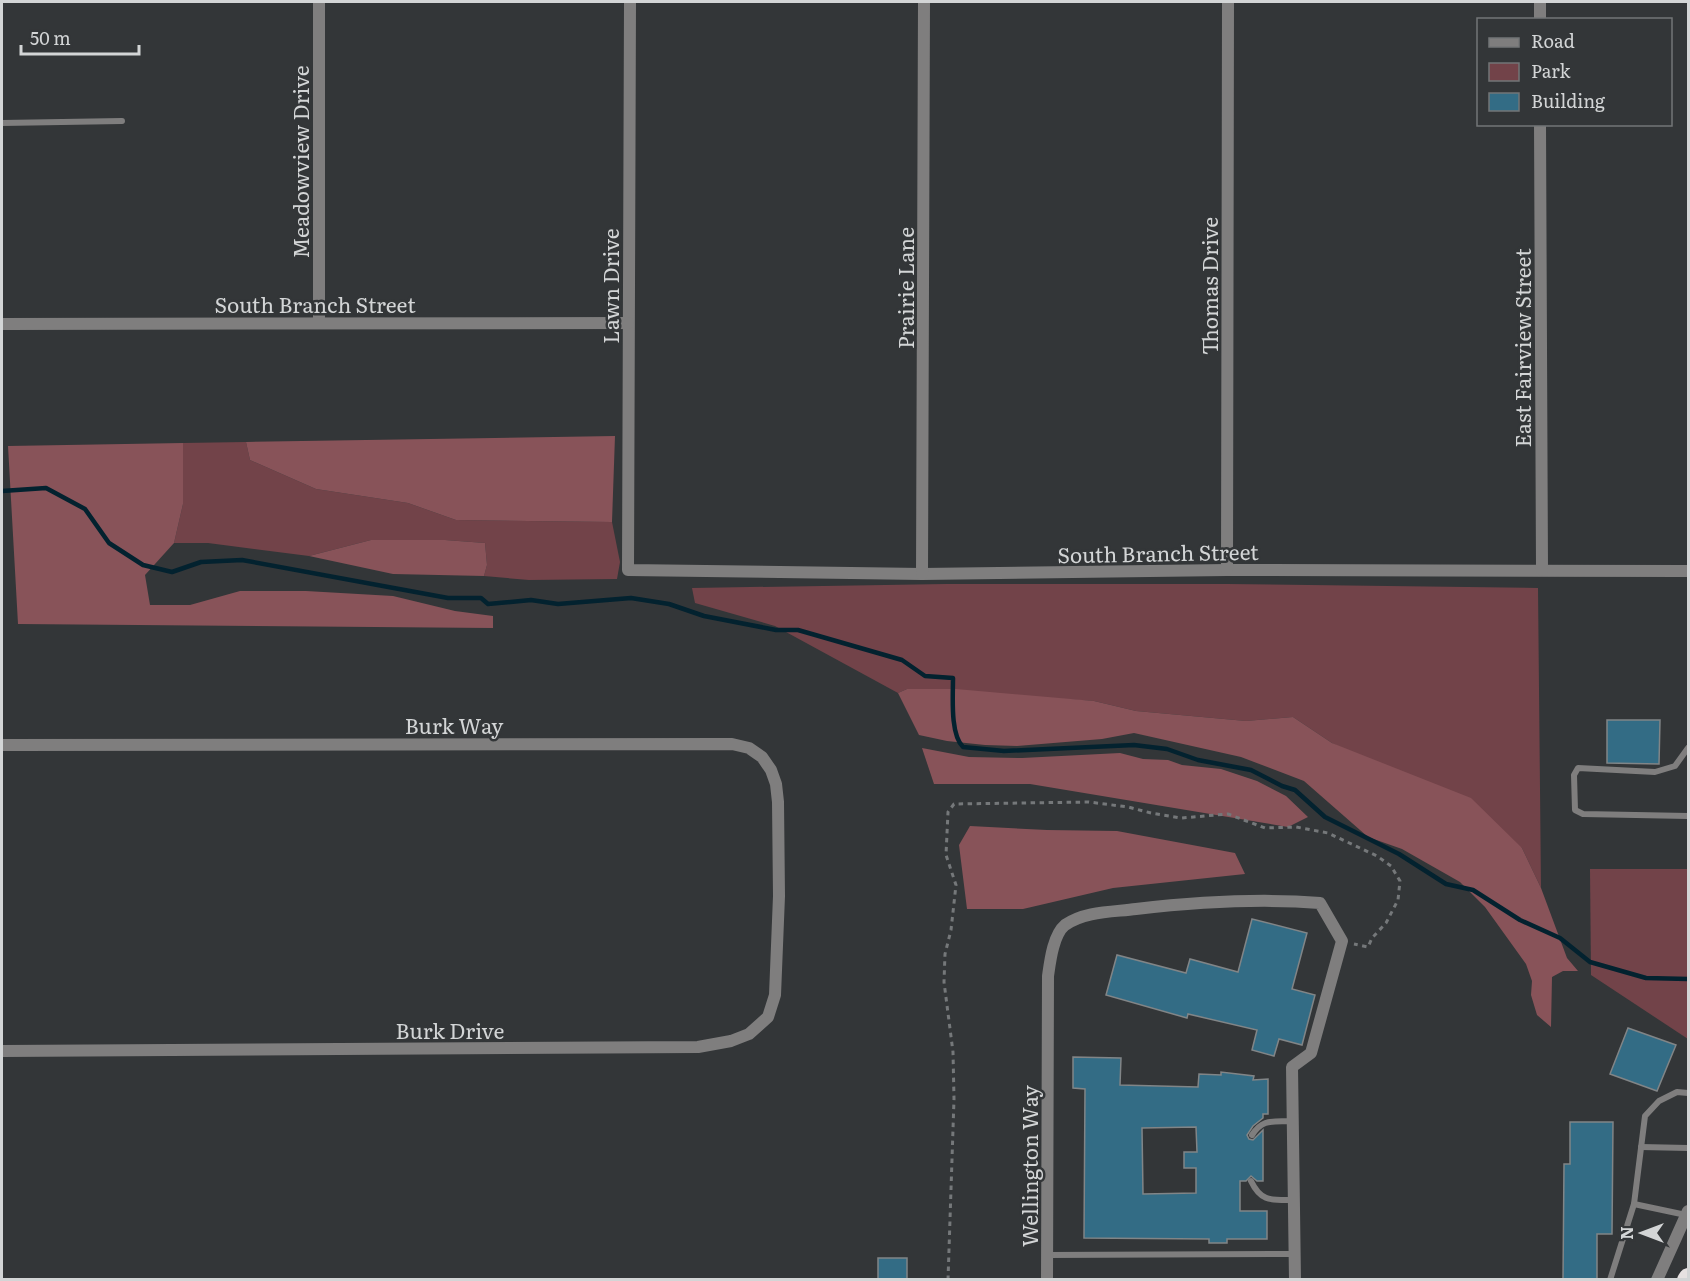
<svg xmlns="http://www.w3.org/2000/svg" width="1690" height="1281" viewBox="0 0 1690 1281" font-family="Literata,serif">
<rect width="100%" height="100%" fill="#333638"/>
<g fill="#724349">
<path d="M246,442L250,460L316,489L408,503L456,520L612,522L620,562L617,579L529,580L484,576L487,565L485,543L445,540H371L309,556L208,543H174L183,504V443Z"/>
<path d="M946,584H1227L1538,588L1541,888L1522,848L1332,743L1293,717L1246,721L1136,711L1094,701L907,689L898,693L775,626L695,603L692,588Z"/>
<path d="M1590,869H1688V1039L1591,975Z"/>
</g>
<g fill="#885359">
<path d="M615,436L612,522L456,520L408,503L316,489L250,460L246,442Z"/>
<path d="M183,443V504L174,543L145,575L150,605H190L240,591H306L393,596L455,611L493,616V628L18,624L8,446Z"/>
<path d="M371,540H445L485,543L487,565L484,576L393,574L309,556Z"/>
<path d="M907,689H956L1094,701L1136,711L1246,721L1293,717L1332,743L1471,798L1522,848L1541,888L1567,958L1578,971H1563L1552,977L1551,1027L1537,1015L1531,995L1532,981L1526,964L1485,907L1460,882L1402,849L1368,837L1304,781L1241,757L1134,733L1102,739L1017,746L985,745L947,741L919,735L898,693Z"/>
<path d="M922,748L969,757L1022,758L1120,753L1143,759L1168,760L1182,765L1221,769L1257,781L1286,796L1308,817L1288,827L1030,784H934Z"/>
<path d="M970,826L1047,830L1117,831L1235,853L1245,874L1113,888L1023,909H967L959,845Z"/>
</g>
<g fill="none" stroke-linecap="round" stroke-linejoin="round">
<path stroke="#03222f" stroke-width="4.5" d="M2,491L46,488L85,509L109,543L143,565L172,572L201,562L242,560L448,598H481L488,604L531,600L558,604L631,598L669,604L704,616L776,630H798L902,660L925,676L953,678C953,697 950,734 963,747L1004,751L1134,745L1167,749L1198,760L1251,770L1282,786L1295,790L1325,817L1399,854L1446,884L1473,890L1520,920L1560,938L1590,962L1646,978L1688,979"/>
</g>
<g fill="#336c85" stroke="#818587" stroke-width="1.5" fill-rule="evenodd">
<path d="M1607,720H1660L1659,764L1607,763Z"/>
<path d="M1252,919L1307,933L1292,989L1315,995L1302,1045L1279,1039L1274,1056L1252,1050L1257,1030L1188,1014L1187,1018L1106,995L1117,955L1186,973L1190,959L1238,972Z"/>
<path d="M1628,1028L1676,1045L1657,1091L1610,1074Z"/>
<path d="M1073,1057L1121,1058L1120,1085L1198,1087L1199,1074L1221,1075V1072L1254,1076L1253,1080L1268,1079V1114H1263V1118L1253,1126L1247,1135L1249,1139L1253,1140L1263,1130V1181H1257L1251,1176L1246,1181H1240V1211H1267V1239H1227V1243H1209V1239L1084,1238L1085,1089L1073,1088ZM1196,1127L1197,1152H1184V1168H1196V1193L1143,1194L1142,1128Z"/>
<path d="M1570,1122H1613L1612,1234H1597V1280H1563L1564,1164H1570Z"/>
<rect x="878" y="1258" width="29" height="22"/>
</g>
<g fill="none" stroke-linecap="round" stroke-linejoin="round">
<path stroke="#75787a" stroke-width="3" stroke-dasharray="4.5 4.5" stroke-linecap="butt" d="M948,1280L954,1099L953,1052L944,982L945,954L951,930L956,885L946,855L948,812L954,804L1089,802L1128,807L1151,813L1181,818L1228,814L1265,828L1296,827L1328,833L1377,856L1391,866L1400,881L1398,900L1386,923L1372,938L1368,947L1354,944"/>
<g stroke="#7f7e7e" stroke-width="6">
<path d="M2,123L122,121"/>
<path d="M1688,748L1675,766L1655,772L1578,768L1574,775L1575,810L1583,814L1688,816"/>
<path d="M1252,1135C1263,1118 1273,1122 1292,1121"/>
<path d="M1641,1147L1688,1148"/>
<path d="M1251,1181C1261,1202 1271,1200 1293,1200"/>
<path d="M1634,1204L1686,1215"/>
<path d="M1047,1255L1295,1254"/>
<path d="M1610,1280L1634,1204L1645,1116L1659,1101L1677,1092L1688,1093"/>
</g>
<g stroke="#7f7e7e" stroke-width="12">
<path d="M319,2V323"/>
<path d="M630,2L628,570L922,574L1227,570L1688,571"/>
<path d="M1540,2V20"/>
<path d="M1540,124L1542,570"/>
<path d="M2,324L628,323"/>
<path d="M1227,570L1228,2"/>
<path d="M922,574L924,2"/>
<path d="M2,745L732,744L749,748L762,757L771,770L776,784L778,802L779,896L775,995L768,1017L749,1034L731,1041L698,1047L2,1051"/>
<path d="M1047,1280L1048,976C1050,962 1053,935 1065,925C1085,911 1113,912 1136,909C1197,902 1259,898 1320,903L1342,941L1311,1053L1292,1067L1295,1280"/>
<path d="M1657,1280L1688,1211"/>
</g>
<path stroke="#e6e1e1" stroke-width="18" d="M1686,1280L1688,1277"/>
</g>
<g text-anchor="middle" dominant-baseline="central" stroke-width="5" stroke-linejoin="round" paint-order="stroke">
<g font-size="21" fill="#d3d5d6" stroke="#333638">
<text transform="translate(299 162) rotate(-90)">Meadowview Drive</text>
<text transform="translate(609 286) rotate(-90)">Lawn Drive</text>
<text transform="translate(1208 286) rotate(-90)">Thomas Drive</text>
<text transform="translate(904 288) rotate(-90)">Prairie Lane</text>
<text x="315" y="303">South Branch Street</text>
<text transform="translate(1521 348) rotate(-90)">East Fairview Street</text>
<text transform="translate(1158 552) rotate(-1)">South Branch Street</text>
<text x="454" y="724">Burk Way</text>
<text x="450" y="1029">Burk Drive</text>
<text transform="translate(1028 1166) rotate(-90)">Wellington Way</text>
</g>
</g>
<rect width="1690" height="1281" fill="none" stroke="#d3d5d6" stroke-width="6"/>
<rect x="1477" y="18" width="195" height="108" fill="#333638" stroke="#737677" stroke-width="1.5"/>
<rect x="1489" y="38" width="30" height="9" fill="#7f7e7e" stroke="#737677" stroke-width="1.5"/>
<text x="1531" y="48" font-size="18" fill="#d3d5d6">Road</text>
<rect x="1489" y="63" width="30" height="18" fill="#724349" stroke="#737677" stroke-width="1.5"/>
<text x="1531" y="78" font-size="18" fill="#d3d5d6">Park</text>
<rect x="1489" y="93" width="30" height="18" fill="#336c85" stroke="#737677" stroke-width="1.5"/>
<text x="1531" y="108" font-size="18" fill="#d3d5d6">Building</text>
<g transform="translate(1642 1233) rotate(270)" stroke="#333638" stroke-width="4.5" paint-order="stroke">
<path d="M0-4.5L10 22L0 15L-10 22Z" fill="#d3d5d6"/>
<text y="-9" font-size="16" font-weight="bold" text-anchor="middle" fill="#d3d5d6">N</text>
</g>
<path d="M21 45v9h118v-9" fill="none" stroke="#d3d5d6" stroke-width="3"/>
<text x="30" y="45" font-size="18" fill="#d3d5d6" stroke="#333638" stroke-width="4.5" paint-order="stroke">50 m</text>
</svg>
